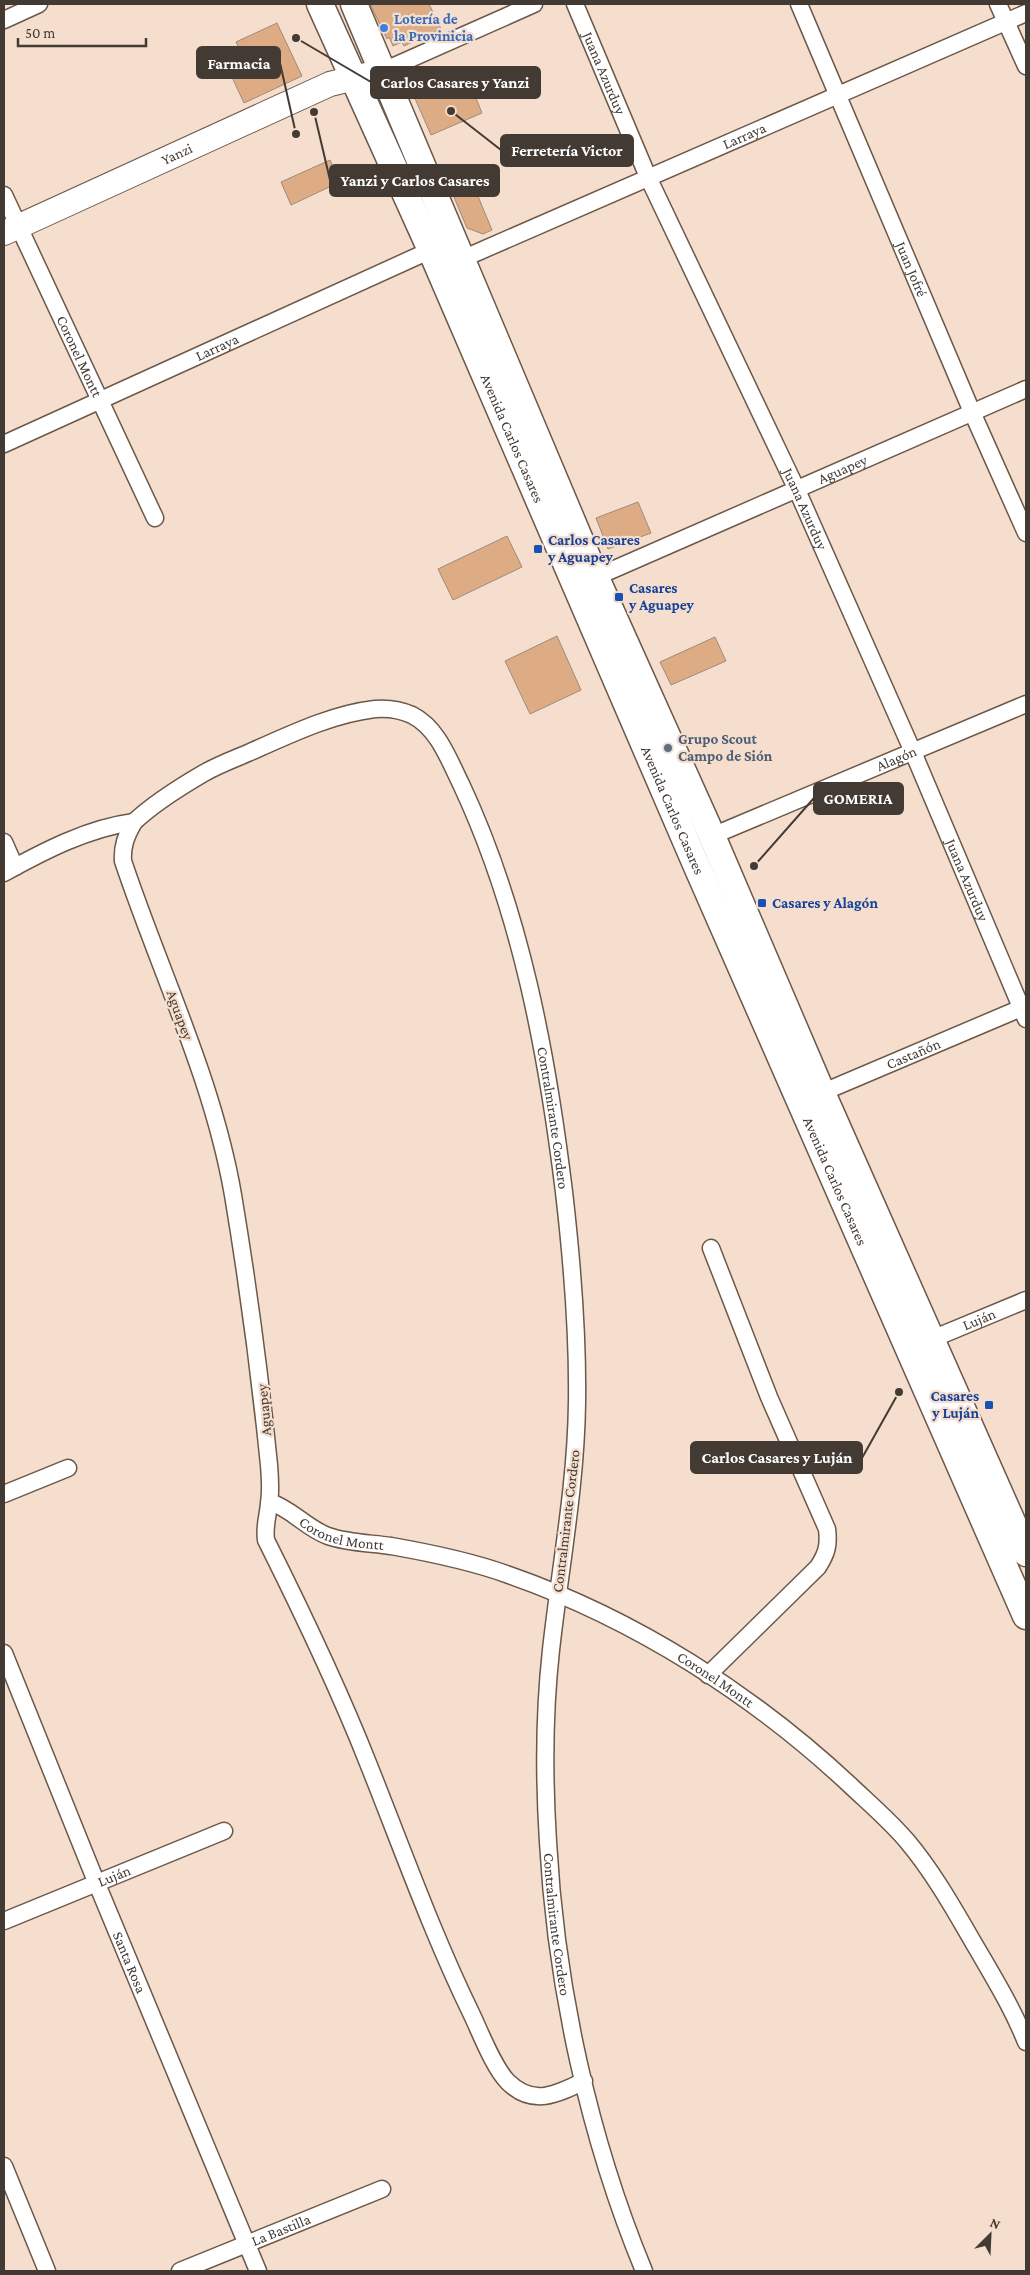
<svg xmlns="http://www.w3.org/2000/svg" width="1030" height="2275" viewBox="0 0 1030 2275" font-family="'Crimson Pro',serif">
<rect width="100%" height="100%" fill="#f5decd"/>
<g fill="#ddab84" stroke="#9f8b7b">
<path d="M370,4H429L441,29L404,46L402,42L393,46L389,37L387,39Z"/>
<path d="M277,23L302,76L244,103L230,73L247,65L236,42Z"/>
<path d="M435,68L448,97L472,88L482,113L431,135L413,94L416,93L411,81L420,77L419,75Z"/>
<path d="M330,160L340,182L291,205L281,182Z"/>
<path d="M475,189L492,230L483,234L467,228L454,197Z"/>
<path d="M638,502L651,533L608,549L596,518Z"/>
<path d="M507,536L522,567L453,600L438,569Z"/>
<path d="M557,636L581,690L530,714L505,661Z"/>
<path d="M715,637L726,661L671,685L660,662Z"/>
</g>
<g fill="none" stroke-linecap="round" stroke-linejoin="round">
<defs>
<g id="street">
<path id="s1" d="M575,4L648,177L797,490L913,752L1026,1019"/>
<path id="s2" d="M799,4L972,412L1026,533"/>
<path d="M998,4L1026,66"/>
<path d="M4,20L39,4"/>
<path d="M383,71L534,4"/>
<path id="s3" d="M4,195L155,518"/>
<path id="s4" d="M462,259L1026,13"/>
<path id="s5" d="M4,444L431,250"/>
<path id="s6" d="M587,581L1026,389"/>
<path id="s7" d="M712,836L1026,704"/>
<path d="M4,842L15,867"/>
<path d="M4,873C44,851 88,828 134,822"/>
<path id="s8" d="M814,1096L1026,1006"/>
<path id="s9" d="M932,1339L1026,1300"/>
<path d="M4,1494L68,1468"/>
<path id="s10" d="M270,1502C292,1509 306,1528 328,1536C348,1543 370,1543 391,1546C431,1553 471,1561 509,1575C635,1619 754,1695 851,1786C870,1804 890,1821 907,1841C934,1873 955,1911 976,1947C994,1978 1013,2009 1026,2042"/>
<path id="s11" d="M4,1653L97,1884L258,2271"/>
<path d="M708,1675L818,1567C827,1553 829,1545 827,1529L769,1397L711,1248"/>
<path id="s12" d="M4,1921L224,1831"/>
<path id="s13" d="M584,2081C558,2094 533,2107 508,2082C494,2068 481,2034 472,2015C432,1933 402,1848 368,1763C338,1687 303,1614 266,1540C264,1526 268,1517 269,1503C271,1491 270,1477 269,1465C260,1375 248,1285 233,1195C213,1079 160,972 123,861C122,846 126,836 134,822C154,803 180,787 204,773C218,765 234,759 248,753C287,736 331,714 375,709C387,708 401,710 412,715C438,728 449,760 461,784C521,912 547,1053 564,1192C572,1261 578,1333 577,1403C576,1486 560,1568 551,1650C544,1713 544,1779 548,1842C556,1987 589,2138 644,2271"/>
<path d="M4,2166L47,2271"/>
<path id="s14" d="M180,2271L382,2189"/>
</g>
<g id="secondary">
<path id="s15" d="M4,233L330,84L383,71"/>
</g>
<g id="primary">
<path id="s16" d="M320,4L431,250L695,862L1026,1616"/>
<path d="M354,4L596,578L712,836L822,1093L1026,1553"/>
</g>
</defs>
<use href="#street" stroke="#6b5849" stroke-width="19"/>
<use href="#secondary" stroke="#6b5849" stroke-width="26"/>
<use href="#primary" stroke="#6b5849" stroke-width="29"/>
<use href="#street" stroke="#fff" stroke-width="16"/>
<use href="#secondary" stroke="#fff" stroke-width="24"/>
<use href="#primary" stroke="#fff" stroke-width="26"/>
</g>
<circle fill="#3f7fe0" stroke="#f5decd" stroke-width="2" cx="384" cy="28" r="5"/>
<g fill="#1a4fb4" stroke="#f5decd" stroke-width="2">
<rect x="533" y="544" width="10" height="10" rx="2.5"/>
<rect x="614" y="592" width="10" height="10" rx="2.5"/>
<rect x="757" y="898" width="10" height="10" rx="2.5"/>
<rect x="984" y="1400" width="10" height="10" rx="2.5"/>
</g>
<circle fill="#5c6f8a" stroke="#f5decd" stroke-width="2" cx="668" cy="748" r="5"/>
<g text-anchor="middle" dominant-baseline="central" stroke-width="4.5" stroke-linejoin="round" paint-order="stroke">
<g font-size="15" font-weight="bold" fill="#366cbe" stroke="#f5decd" text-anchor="start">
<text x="394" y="19">Lotería de<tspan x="394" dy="17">la Provinicia</tspan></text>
</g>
<g font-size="15" fill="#433a33" stroke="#f5decd">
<text stroke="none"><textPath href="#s1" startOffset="75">Juana Azurduy</textPath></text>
<text stroke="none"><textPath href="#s4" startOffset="308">Larraya</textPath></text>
<text stroke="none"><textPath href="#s15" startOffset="190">Yanzi</textPath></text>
<text stroke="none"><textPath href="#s2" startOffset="288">Juan Jofré</textPath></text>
<text stroke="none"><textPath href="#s5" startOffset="234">Larraya</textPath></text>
<text stroke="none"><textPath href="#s3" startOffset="178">Coronel Montt</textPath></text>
<text stroke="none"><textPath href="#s16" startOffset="475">Avenida Carlos Casares</textPath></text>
<text stroke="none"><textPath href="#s6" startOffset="279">Aguapey</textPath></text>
<text stroke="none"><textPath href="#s1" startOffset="555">Juana Azurduy</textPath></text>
<text stroke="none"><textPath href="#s7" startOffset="200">Alagón</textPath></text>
<text stroke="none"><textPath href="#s16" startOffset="880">Avenida Carlos Casares</textPath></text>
<text stroke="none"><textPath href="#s1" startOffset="960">Juana Azurduy</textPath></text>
<text transform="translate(180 1015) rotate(70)">Aguapey</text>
<text stroke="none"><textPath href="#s8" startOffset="108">Castañón</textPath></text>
<text stroke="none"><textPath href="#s13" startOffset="2159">Contralmirante Cordero</textPath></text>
<text stroke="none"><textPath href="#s16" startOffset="1285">Avenida Carlos Casares</textPath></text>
<text stroke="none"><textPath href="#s9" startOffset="51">Luján</textPath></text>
<text transform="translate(264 1410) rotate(-95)">Aguapey</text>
<text transform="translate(566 1521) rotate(-83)">Contralmirante Cordero</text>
<text stroke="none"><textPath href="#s10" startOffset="80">Coronel Montt</textPath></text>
<text stroke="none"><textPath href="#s10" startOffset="485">Coronel Montt</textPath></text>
<text stroke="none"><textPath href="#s12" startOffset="119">Luján</textPath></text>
<text stroke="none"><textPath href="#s13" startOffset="2969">Contralmirante Cordero</textPath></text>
<text stroke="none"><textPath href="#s11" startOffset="334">Santa Rosa</textPath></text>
<text stroke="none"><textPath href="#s14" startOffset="109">La Bastilla</textPath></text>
</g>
<g font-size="15" font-weight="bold" fill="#164399" stroke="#f5decd" text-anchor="start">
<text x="548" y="540">Carlos Casares<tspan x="548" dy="17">y Aguapey</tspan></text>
<text x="629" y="588">Casares<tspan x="629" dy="17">y Aguapey</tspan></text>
<text x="772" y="903">Casares y Alagón</text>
<text x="979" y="1396" text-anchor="end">Casares<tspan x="979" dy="17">y Luján</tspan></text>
</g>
<g font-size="15" font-weight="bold" fill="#4e5e75" stroke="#f5decd" text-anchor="start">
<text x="678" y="739">Grupo Scout<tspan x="678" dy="17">Campo de Sión</tspan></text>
</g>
</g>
<path fill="none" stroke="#433a33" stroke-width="2" d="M296 134L280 63M296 38L371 82M451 111L501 150M314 112L330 180M754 866L814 798M899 1392L862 1458"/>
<g fill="#433a33" stroke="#f5decd" stroke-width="2">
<circle cx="296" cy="134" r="5"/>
<circle cx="296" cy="38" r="5"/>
<circle cx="451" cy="111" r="5"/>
<circle cx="314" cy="112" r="5"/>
<circle cx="754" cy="866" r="5"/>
<circle cx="899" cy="1392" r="5"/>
</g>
<g fill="#433a33" stroke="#433a33" stroke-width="2">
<rect x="197" y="47" width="83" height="31" rx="5"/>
<rect x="371" y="67" width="169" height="31" rx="5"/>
<rect x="501" y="135" width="132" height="31" rx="5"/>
<rect x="330" y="165" width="169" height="31" rx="5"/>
<rect x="814" y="783" width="89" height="31" rx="5"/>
<rect x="691" y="1442" width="171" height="31" rx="5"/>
</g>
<g font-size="16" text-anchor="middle" font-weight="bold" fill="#fff">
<text x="239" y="69">Farmacia</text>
<text x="455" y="88">Carlos Casares y Yanzi</text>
<text x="567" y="156">Ferretería Victor</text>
<text x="415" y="186">Yanzi y Carlos Casares</text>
<text x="858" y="804">GOMERIA</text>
<text x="777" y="1463">Carlos Casares y Luján</text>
</g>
<rect width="1030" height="2275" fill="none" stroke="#433a33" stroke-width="10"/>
<g transform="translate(990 2235) rotate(24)" stroke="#f5decd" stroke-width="4" paint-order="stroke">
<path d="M0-4L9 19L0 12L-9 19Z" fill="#433a33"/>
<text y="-8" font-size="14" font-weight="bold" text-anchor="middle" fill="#433a33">N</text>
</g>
<path d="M18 38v8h128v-8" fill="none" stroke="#433a33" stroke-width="2.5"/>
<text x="25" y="38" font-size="15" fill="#433a33" stroke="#f5decd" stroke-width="4" paint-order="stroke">50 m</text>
</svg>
